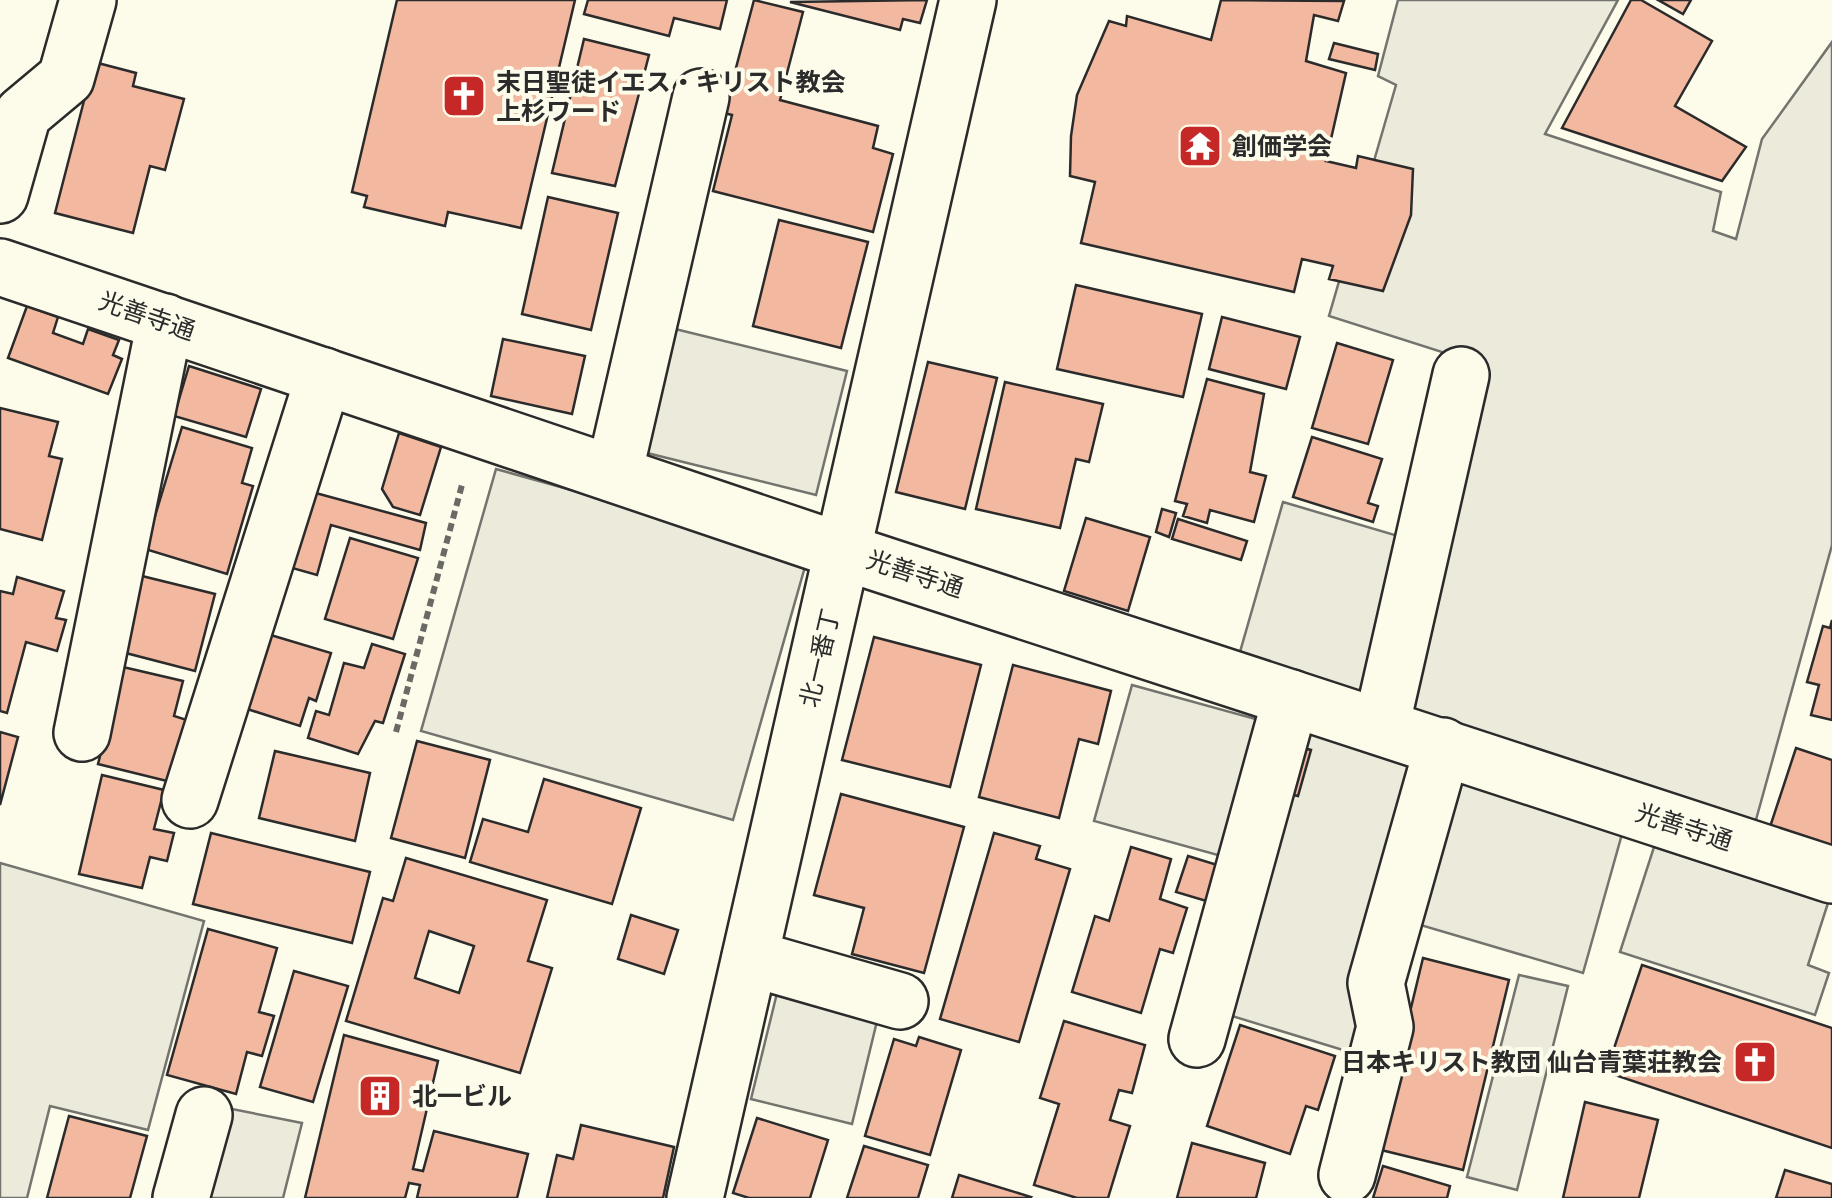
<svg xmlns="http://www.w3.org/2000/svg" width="1832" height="1198" viewBox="0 0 1832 1198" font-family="'DM Sans','Noto Sans JP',sans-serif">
<rect width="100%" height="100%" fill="#fdfbea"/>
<g fill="#eceadb" stroke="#74746e" stroke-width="2.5">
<path d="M1398,0H1618L1545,134L1721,192L1713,231L1736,239L1762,139L1832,42V545L1754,827L1408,713L1486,366L1329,316L1396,85L1378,76Z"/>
<path d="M667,327L847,371L816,495L635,450Z"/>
<path d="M496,469L808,556L733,820L421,731Z"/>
<path d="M1283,502L1405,538L1376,681L1349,696L1238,659Z"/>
<path d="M1132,685L1263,721L1225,857L1094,821Z"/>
<path d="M1297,726L1622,834L1583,973L1414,923L1385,1063L1219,1012Z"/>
<path d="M1654,847L1828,903L1808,965L1829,973L1815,1015L1620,952Z"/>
<path d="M0,863L204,921L148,1130L50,1106L27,1198H0Z"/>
<path d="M1519,975L1568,986L1517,1190L1467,1177Z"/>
<path d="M778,989L879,1013L852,1124L751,1099Z"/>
<path d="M222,1107L302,1123L283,1198H199Z"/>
</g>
<g fill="#f2b8a0" stroke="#2b2b2b" stroke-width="2.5" fill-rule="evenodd">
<path d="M397,0H575L521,228L448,212L445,226L364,207L367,196L352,192Z"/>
<path d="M588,0H727L720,29L674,18L669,36L584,14Z"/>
<path d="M754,0L803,12L780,100L878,126L873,148L893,154L873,232L713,191L732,115L724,113Z"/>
<path d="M927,0L920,23L903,19L900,30L790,2Z"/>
<path d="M1221,0L1344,1L1338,21L1314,15L1306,61L1346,73L1326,161L1356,168L1358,156L1413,169L1411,215L1383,291L1329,279L1333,266L1302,259L1294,292L1081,243L1095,182L1070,176L1071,136L1077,95L1109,21L1126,26L1127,16L1211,40Z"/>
<path d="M1631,0H1641L1712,41L1675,106L1746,147L1722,181L1562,128Z"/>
<path d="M1658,0H1691L1683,14Z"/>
<path d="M584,39L649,55L615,186L552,173Z"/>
<path d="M1334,43L1378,54L1375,70L1329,59Z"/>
<path d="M94,62L136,73L133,86L184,99L165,170L150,166L133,233L55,213Z"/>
<path d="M548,197L618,213L591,330L522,314Z"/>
<path d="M779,220L868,242L841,348L753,326Z"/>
<path d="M1076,285L1202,314L1183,397L1057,369Z"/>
<path d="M27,306L58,317L53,333L83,344L88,329L119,340L113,355L122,359L108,394L8,358Z"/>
<path d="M1222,317L1300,337L1286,389L1209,369Z"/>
<path d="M503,339L585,356L572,414L491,396Z"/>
<path d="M1337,343L1393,360L1368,444L1312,428Z"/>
<path d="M928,362L997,378L965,509L896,492Z"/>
<path d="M189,366L261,389L246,437L174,416Z"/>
<path d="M1207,379L1264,394L1250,472L1266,476L1254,522L1210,510L1207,523L1183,516L1187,504L1175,501Z"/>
<path d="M1005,382L1103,404L1089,462L1076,459L1060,528L976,509Z"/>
<path d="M0,408L58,422L49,456L62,459L42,540L0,529Z"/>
<path d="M182,427L252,448L242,483L253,486L227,574L145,549Z"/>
<path d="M399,433L441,447L420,515L393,507L382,489Z"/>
<path d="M1312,437L1382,459L1368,503L1378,506L1373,522L1293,497Z"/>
<path d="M312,492L426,523L420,550L331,525L317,575L292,568Z"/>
<path d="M1162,509L1176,513L1169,537L1156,532Z"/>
<path d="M1086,518L1150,537L1128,611L1064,591Z"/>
<path d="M1178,519L1247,541L1241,560L1172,539Z"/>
<path d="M350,538L418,558L393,639L325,619Z"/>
<path d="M142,576L215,594L195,671L122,652Z"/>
<path d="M17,577L64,591L56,618L66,620L57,651L26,642L7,713L0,711V591L13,594Z"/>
<path d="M1832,620V720L1811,715L1819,685L1807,682L1823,626L1830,628Z"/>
<path d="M264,633L331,653L316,701L309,698L300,726L241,707Z"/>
<path d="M874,637L981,665L950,787L842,760Z"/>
<path d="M372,644L405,654L383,723L375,721L358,754L308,738L316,711L329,715L344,663L364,668Z"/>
<path d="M1013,665L1111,691L1098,744L1079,739L1059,818L979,797Z"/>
<path d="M123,667L183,681L174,716L190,721L175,783L98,764Z"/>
<path d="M0,732L18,737L0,805Z"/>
<path d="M417,741L490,760L465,858L391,838Z"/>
<path d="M1296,746L1311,750L1298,796L1284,793Z"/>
<path d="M1796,748L1832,760V848L1770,827Z"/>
<path d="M275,751L370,773L355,841L259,818Z"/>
<path d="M102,775L164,790L154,829L174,833L167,861L150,857L142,888L79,874Z"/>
<path d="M544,779L641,808L612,904L470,862L483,819L528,832Z"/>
<path d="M841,794L964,827L924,973L852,954L864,908L814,895Z"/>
<path d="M211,833L370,872L352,943L193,904Z"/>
<path d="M994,833L1040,846L1036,859L1070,869L1019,1042L940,1019Z"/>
<path d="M1131,847L1171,859L1160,899L1187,908L1173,953L1160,949L1141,1013L1072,992L1095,916L1109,921Z"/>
<path d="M1188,856L1224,867L1213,903L1176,892Z"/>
<path d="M406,858L547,900L528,961L552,968L520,1073L346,1021L383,898L393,901ZM429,931L474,946L459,993L415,978Z"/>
<path d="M631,915L678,930L664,974L618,959Z"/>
<path d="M208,929L277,948L259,1012L274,1016L262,1056L247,1052L236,1094L167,1075Z"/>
<path d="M1423,958L1509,980L1463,1170L1377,1149Z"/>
<path d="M1642,965L1832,1028V1148L1606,1072Z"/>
<path d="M294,971L348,986L313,1102L260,1087Z"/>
<path d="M1064,1021L1145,1045L1132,1093L1119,1090L1110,1120L1130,1126L1108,1198H1077L1034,1185L1059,1104L1040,1098Z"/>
<path d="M1240,1025L1335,1056L1318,1110L1306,1106L1290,1154L1207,1126Z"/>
<path d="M344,1035L438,1061L413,1169L423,1171L434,1131L528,1154L517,1198H417L420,1185L409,1183L405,1198H305Z"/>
<path d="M919,1037L961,1050L930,1155L865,1136L894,1039L916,1046Z"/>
<path d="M1585,1102L1658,1120L1639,1198H1563Z"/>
<path d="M69,1116L147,1136L130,1198H47Z"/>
<path d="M757,1118L828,1140L810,1198H749L733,1193Z"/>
<path d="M581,1125L674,1147L663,1198H547L557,1155L573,1159Z"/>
<path d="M1192,1143L1265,1163L1256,1198H1177Z"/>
<path d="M864,1146L928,1165L918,1198H847Z"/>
<path d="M1383,1166L1450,1186L1447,1198H1373Z"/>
<path d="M1785,1170L1832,1184V1198H1776Z"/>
<path d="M959,1175L1031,1197L1030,1198H952Z"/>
</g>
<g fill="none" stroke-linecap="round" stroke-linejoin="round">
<defs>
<g id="minor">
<path d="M0,195L23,114L66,78L88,0"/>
<path d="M0,267L844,552L1832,875"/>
<path d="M614,474L701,97"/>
<path d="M1381,727L1461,375"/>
<path d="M82,733L165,322"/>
<path d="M190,800L324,376"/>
<path d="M750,958L900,1001"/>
<path d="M1197,1039L1291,698"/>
<path d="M1347,1175L1385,1027L1376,983L1443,746"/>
<path d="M181,1198L204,1115"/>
<path d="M695,1198L968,0"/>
</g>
</defs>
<use href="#minor" stroke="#2b2b2b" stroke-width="60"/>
<path stroke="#6a6964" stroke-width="6" stroke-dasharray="8 5" stroke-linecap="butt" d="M396,732L463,481"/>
<use href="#minor" stroke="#fdfbea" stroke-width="55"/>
</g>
<defs>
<symbol id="church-square" viewBox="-11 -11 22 22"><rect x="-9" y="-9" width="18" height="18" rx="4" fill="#c62828" stroke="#fdfbea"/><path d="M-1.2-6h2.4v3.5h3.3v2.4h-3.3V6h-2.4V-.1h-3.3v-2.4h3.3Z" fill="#fff"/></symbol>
<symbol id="temple-square" viewBox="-11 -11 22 22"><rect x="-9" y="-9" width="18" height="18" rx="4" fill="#c62828" stroke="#fdfbea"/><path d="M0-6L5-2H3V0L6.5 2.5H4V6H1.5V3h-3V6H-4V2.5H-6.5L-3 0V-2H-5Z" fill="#fff"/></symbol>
<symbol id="building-square" viewBox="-11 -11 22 22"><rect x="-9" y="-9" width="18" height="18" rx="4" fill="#c62828" stroke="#fdfbea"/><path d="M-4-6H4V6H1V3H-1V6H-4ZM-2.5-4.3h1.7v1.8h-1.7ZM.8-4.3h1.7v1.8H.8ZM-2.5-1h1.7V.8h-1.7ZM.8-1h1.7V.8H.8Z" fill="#fff"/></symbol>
</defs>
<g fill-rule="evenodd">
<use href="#church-square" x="439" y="71" width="50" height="50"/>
<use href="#temple-square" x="1175" y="121" width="50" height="50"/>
<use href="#church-square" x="1730" y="1037" width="50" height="50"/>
<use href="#building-square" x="355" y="1071" width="50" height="50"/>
</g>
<g text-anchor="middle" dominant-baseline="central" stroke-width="8" stroke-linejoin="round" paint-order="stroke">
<g font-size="25" font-weight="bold" fill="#2b2b2b" stroke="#fdfbea" text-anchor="start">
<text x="496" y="82">末日聖徒イエス・キリスト教会<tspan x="496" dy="29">上杉ワード</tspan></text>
<text x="1232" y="146">創価学会</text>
<text x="1722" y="1062" text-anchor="end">日本キリスト教団 仙台青葉荘教会</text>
<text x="412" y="1096">北一ビル</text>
</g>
<g font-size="25" fill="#2b2b2b" stroke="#fdfbea">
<text transform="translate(147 316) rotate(19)">光善寺通</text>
<text transform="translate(915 574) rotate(18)">光善寺通</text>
<text transform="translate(820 658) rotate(-77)">北一番丁</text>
<text transform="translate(1684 827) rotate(18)">光善寺通</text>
</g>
</g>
</svg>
